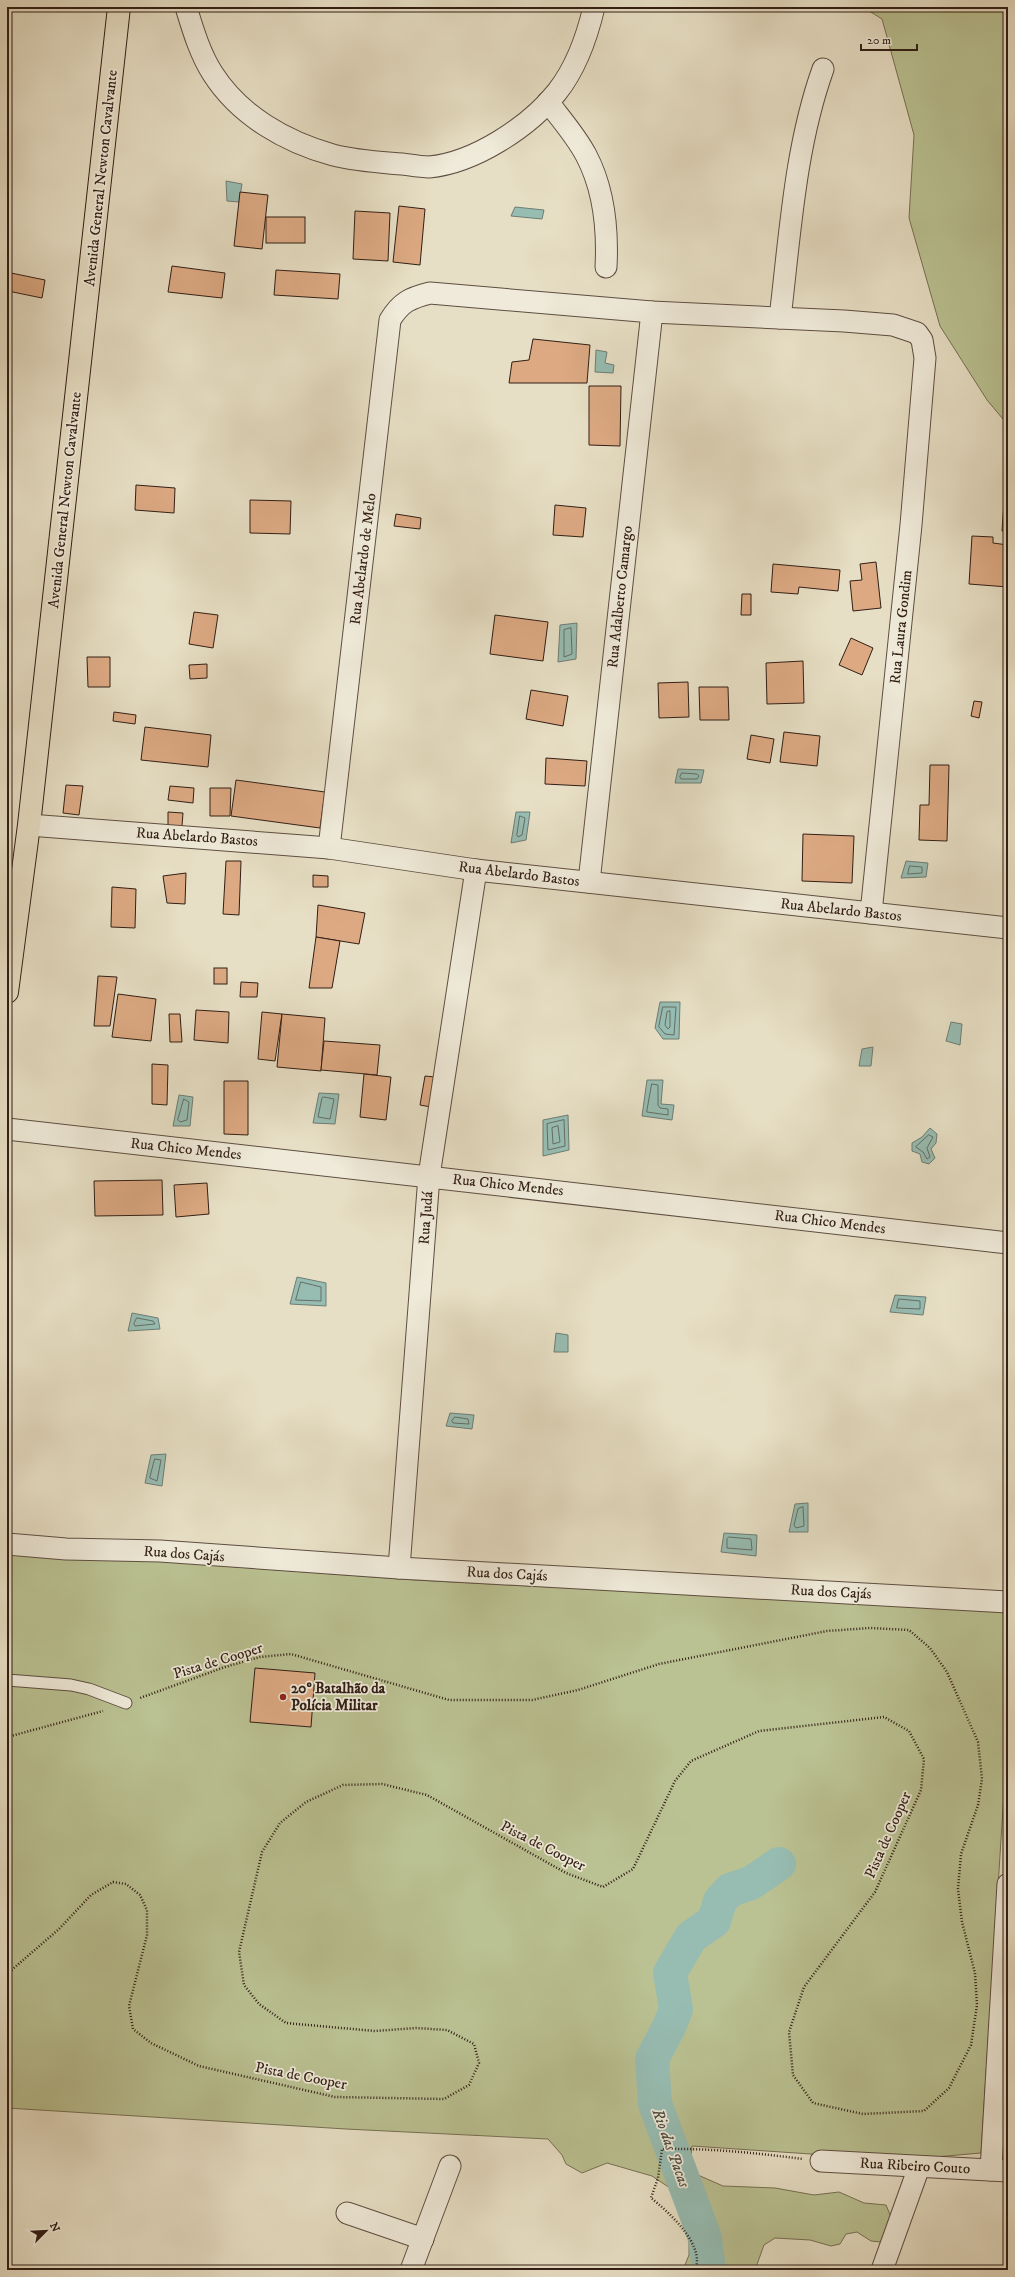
<svg xmlns="http://www.w3.org/2000/svg" width="1015" height="2277" viewBox="0 0 1015 2277" font-family="'IM FELL DW Pica',serif">
<rect width="100%" height="100%" fill="#e7dfc5"/>
<filter id="stains"><feTurbulence type="fractalNoise" baseFrequency=".005" numOctaves="4"/><feColorMatrix values="0 0 0 0 .2 0 0 0 0 .09 0 0 0 0 .02 0 0 0 .5 -.17"/></filter>
<radialGradient id="worn" r=".72"><stop offset=".6" stop-color="#630" stop-opacity="0"/><stop offset="1" stop-color="#630" stop-opacity=".3"/></radialGradient>
<g fill="#bac192" stroke="#767054">
<path d="M863,7H1008V425L987,400L940,326L909,218L914,135L882,19Z"/>
<path d="M7,1550L415,1580L1008,1611V1730L981,2153L900,2160L692,2146L691,2158L698,2175L723,2186L775,2188L814,2195L839,2192L864,2203L886,2205L894,2224L881,2242L871,2241L857,2232L846,2234L840,2244L831,2246L810,2240L775,2238L764,2245L755,2270H683L689,2255V2232L682,2206L673,2190L652,2176L607,2163L582,2173L566,2164L562,2155L548,2139L346,2129L7,2108Z"/>
</g>
<g fill="#97bdb3" stroke="#6e7d74">
<path d="M226,181L242,184L239,202L227,201Z"/>
<path d="M515,207L544,210L542,219L511,216Z"/>
<path d="M596,350L607,352L605,363L614,365L613,373L595,372Z"/>
<path d="M577,623L576,659L558,662L560,625Z"/>
<path d="M678,769L704,770L701,783H675Z"/>
<path d="M516,812H530L526,840L511,843Z"/>
<path d="M906,861L928,863L926,877L901,878Z"/>
<path d="M660,1002H680L679,1039H663L655,1028Z"/>
<path d="M951,1022L962,1024L960,1045L946,1041Z"/>
<path d="M873,1047L871,1066H859L862,1049Z"/>
<path d="M647,1080H663L661,1104L674,1105L672,1120L642,1116Z"/>
<path d="M319,1093L339,1094L335,1124L313,1123Z"/>
<path d="M179,1095L193,1097L190,1126H173Z"/>
<path d="M568,1115L569,1150L543,1156V1120Z"/>
<path d="M930,1128L937,1134L936,1143L931,1149L935,1158L929,1164L922,1162L920,1154L912,1151V1143L922,1137Z"/>
<path d="M297,1277L326,1283V1306L290,1304Z"/>
<path d="M895,1295L926,1297L923,1315L890,1312Z"/>
<path d="M132,1313L158,1318L160,1329L128,1331Z"/>
<path d="M556,1333L568,1335V1352H554Z"/>
<path d="M450,1413L474,1415L472,1429L446,1426Z"/>
<path d="M166,1454L162,1486L145,1483L151,1455Z"/>
<path d="M808,1503V1532H789L795,1504Z"/>
<path d="M724,1533L757,1535L756,1556L721,1552Z"/>
</g>
<g fill="none" stroke-linecap="round" stroke-linejoin="round">
<g stroke="#646e64" stroke-width="1">
<path d="M571,628L572,654L564,657V630Z"/>
<path d="M682,773L697,774L699,776L697,779H681L680,777Z"/>
<path d="M520,816L525,818L522,835L518,837L517,835Z"/>
<path d="M910,866L922,867V873L908,874Z"/>
<path d="M663,1007H676L674,1035L665,1034L659,1027Z"/>
<path d="M670,1011V1027L668,1029L665,1025L667,1012Z"/>
<path d="M652,1084L658,1085V1105L660,1108L668,1109V1115L647,1112Z"/>
<path d="M324,1097L334,1099L330,1119L318,1117L322,1098Z"/>
<path d="M184,1099L189,1102L187,1120L180,1122L178,1120Z"/>
<path d="M564,1120L565,1146L548,1150L547,1124Z"/>
<path d="M558,1126L560,1142L553,1144L552,1128Z"/>
<path d="M929,1135L933,1137L927,1148L930,1157L927,1159L923,1152L916,1147Z"/>
<path d="M301,1282L321,1287V1301L296,1300Z"/>
<path d="M899,1299L920,1301V1309L897,1308Z"/>
<path d="M137,1318L153,1321L155,1324L135,1326L134,1324Z"/>
<path d="M455,1417L468,1419L469,1424L453,1423L452,1421Z"/>
<path d="M155,1459L161,1460L157,1481L150,1478Z"/>
<path d="M803,1507L804,1526L796,1528L794,1525L798,1509Z"/>
<path d="M729,1537L751,1539L752,1550L727,1548V1539Z"/>
</g>
<path stroke="#97bdb3" stroke-width="34" d="M709,2270L705,2238L655,2104L652,2059L669,2027L676,2009L670,1973L691,1937L714,1921L720,1901L730,1890L751,1883L779,1864"/>
</g>
<g fill="#dca983" stroke="#311e15">
<path d="M240,192L268,195L262,249L234,246Z"/>
<path d="M399,206L425,209L420,265L393,262Z"/>
<path d="M355,211L390,213L388,261L353,259Z"/>
<rect x="266" y="217" width="39" height="26"/>
<path d="M172,266L225,273L222,298L168,292Z"/>
<path d="M276,270L340,274L338,299L274,295Z"/>
<path d="M11,273L45,280L42,298L8,291Z"/>
<path d="M533,339L590,345L587,383H509L512,362L529,360Z"/>
<path d="M589,386H621L620,446L589,445Z"/>
<path d="M136,485L175,488L174,513L135,510Z"/>
<path d="M250,500L291,501L290,534L250,533Z"/>
<path d="M1004,502H1008V531H1002Z"/>
<path d="M555,505L586,508L583,537L553,535Z"/>
<path d="M396,514L421,518L420,529L394,526Z"/>
<path d="M972,536L993,537V543L1008,545V587L969,584Z"/>
<path d="M876,562L881,608L853,611L850,581L862,580L860,564Z"/>
<path d="M773,564L840,570L838,591L799,587L798,594L771,592Z"/>
<path d="M742,594H751V615H741Z"/>
<path d="M194,612L218,615L213,648L189,644Z"/>
<path d="M495,615L548,622L543,661L490,654Z"/>
<path d="M851,638L873,648L862,675L839,665Z"/>
<path d="M87,657H110V687H88Z"/>
<path d="M803,661L804,703L767,704L766,663Z"/>
<path d="M207,664V678L190,679L189,665Z"/>
<path d="M688,682L689,717L659,718L658,683Z"/>
<path d="M699,687H728L729,720H700Z"/>
<path d="M531,690L568,696L563,726L526,719Z"/>
<path d="M974,701L982,702L979,718L971,716Z"/>
<path d="M114,712L136,715L135,724L113,721Z"/>
<path d="M145,727L211,735L208,767L141,760Z"/>
<path d="M784,732L820,736L817,766L780,762Z"/>
<path d="M751,735L774,739L770,763L747,759Z"/>
<path d="M546,758L587,761L585,786L545,784Z"/>
<path d="M930,765H949L947,841L919,840L920,805H929Z"/>
<path d="M236,780L325,792L320,828L231,816Z"/>
<path d="M66,785L83,786L79,815L63,813Z"/>
<path d="M170,786L194,788L193,803L168,800Z"/>
<path d="M210,788H231L230,816H210Z"/>
<path d="M168,812L183,813L182,826H168Z"/>
<path d="M803,834L854,836L852,883L802,881Z"/>
<path d="M226,861H241L239,915L223,914Z"/>
<path d="M186,873L185,904L167,903L163,876Z"/>
<path d="M313,875L328,876V887H313Z"/>
<path d="M112,887L136,889L135,928L111,927Z"/>
<path d="M318,905L365,913L359,944L316,937Z"/>
<path d="M316,937L340,941L332,988H309Z"/>
<rect x="214" y="968" width="13" height="16"/>
<path d="M98,976L117,977L110,1026H94Z"/>
<path d="M241,982L258,983L257,997H240Z"/>
<path d="M118,994L156,999L151,1041L112,1037Z"/>
<path d="M196,1010L229,1012L228,1043L194,1040Z"/>
<path d="M262,1012L282,1014L275,1061L258,1059Z"/>
<path d="M169,1014H180L182,1042H170Z"/>
<path d="M282,1014L325,1018L321,1071L277,1067Z"/>
<path d="M324,1041L380,1045L377,1075L321,1070Z"/>
<path d="M152,1064L168,1065L167,1105L152,1104Z"/>
<path d="M364,1074L391,1077L386,1120L360,1117Z"/>
<path d="M425,1076L435,1077L431,1107L420,1105Z"/>
<path d="M224,1081H248V1135L224,1134Z"/>
<path d="M162,1180L163,1215L95,1216L94,1181Z"/>
<path d="M207,1183L209,1214L176,1217L174,1185Z"/>
<path d="M255,1668L315,1673L311,1727L250,1722Z"/>
</g>
<g fill="none" stroke-linecap="round" stroke-linejoin="round">
<defs>
<path id="lane" d="M7,1680L71,1685L89,1689L126,1703"/>
<g id="street">
<path d="M186,7C193,30 200,54 213,74C240,116 286,142 333,155C356,161 378,162 402,164C410,165 420,167 429,167C474,163 529,127 557,92C576,68 587,37 594,7"/>
<path d="M548,102C561,119 576,136 586,155C604,189 608,229 606,267"/>
<path d="M780,318C790,235 795,147 823,69"/>
<path d="M29,825L329,848L476,870L1008,928"/>
<path d="M329,848L390,320C401,302 410,298 430,293L652,312L844,321L893,325L917,333L922,340L925,358L911,525L871,913"/>
<path d="M589,882L652,312"/>
<path d="M7,1129L1008,1243"/>
<path d="M7,1544L66,1549L160,1551L399,1568L1008,1602"/>
<path d="M399,1568L429,1176L476,870"/>
<path d="M821,2161L1008,2171"/>
<path d="M991,2170L1008,1884"/>
<path d="M347,2213L423,2239"/>
<path d="M411,2270L450,2166"/>
<path d="M882,2270L919,2167"/>
</g>
<path id="primary" d="M7,992L29,825L119,7"/>
</defs>
<use href="#lane" stroke="#5e4e41" stroke-width="13"/>
<use href="#street" stroke="#5e4e41" stroke-width="23"/>
<use href="#primary" stroke="#311e15" stroke-width="24"/>
<g stroke="#311e15" stroke-width="2.5" stroke-dasharray="1 2" stroke-linecap="butt">
<path d="M7,1735L11,1736L103,1711"/>
<path d="M7,1974L59,1929L91,1895L113,1882L126,1884L140,1895L147,1910V1935L129,2006L133,2029L151,2043L199,2066L335,2097L444,2099L469,2085L479,2063L474,2044L447,2030L416,2028L375,2031L286,2023L259,2004L244,1985L239,1952L262,1852L280,1823L306,1802L343,1785L382,1784L427,1795L566,1873L603,1887L633,1869L675,1781L691,1761L759,1731L884,1717L909,1731L924,1759L921,1790L875,1892L804,1987L789,2032L793,2075L813,2103L863,2114L924,2111L949,2088L971,2045L977,2005L975,1973L962,1922L958,1889L961,1854L978,1805L982,1779L978,1742L947,1672L930,1648L909,1630L870,1628L827,1631L659,1664L578,1690L532,1700H449L291,1654L260,1657L225,1667L140,1698"/>
<path d="M695,2270C706,2246 669,2212 651,2198L658,2178L662,2149C710,2148 756,2153 803,2159"/>
</g>
<use href="#lane" stroke="#efead9" stroke-width="11"/>
<use href="#street" stroke="#efead9" stroke-width="21"/>
<use href="#primary" stroke="#e7dfc5" stroke-width="22"/>
</g>
<circle fill="#8f2418" stroke="#efead9" stroke-width="1.5" cx="283" cy="1697" r="4"/>
<g text-anchor="middle" dominant-baseline="central" stroke-width="3.5" stroke-linejoin="round" paint-order="stroke">
<g font-size="15" fill="#311e15" stroke="#efead9">
<text transform="translate(101 178) rotate(-84)">Avenida General Newton Cavalvante</text>
<text transform="translate(65 500) rotate(-84)">Avenida General Newton Cavalvante</text>
<text transform="translate(363 559) rotate(-83)">Rua Abelardo de Melo</text>
<text transform="translate(620 597) rotate(-84)">Rua Adalberto Camargo</text>
<text transform="translate(901 627) rotate(-84)">Rua Laura Gondim</text>
<text transform="translate(197 837) rotate(4)">Rua Abelardo Bastos</text>
<text transform="translate(519 874) rotate(7)">Rua Abelardo Bastos</text>
<text transform="translate(841 910) rotate(6)">Rua Abelardo Bastos</text>
<text transform="translate(186 1149) rotate(6)">Rua Chico Mendes</text>
<text transform="translate(508 1185) rotate(6)">Rua Chico Mendes</text>
<text transform="translate(426 1218) rotate(-86)">Rua Judá</text>
<text transform="translate(830 1222) rotate(7)">Rua Chico Mendes</text>
<text transform="translate(184 1554) rotate(4)">Rua dos Cajás</text>
<text transform="translate(507 1574) rotate(3)">Rua dos Cajás</text>
<text transform="translate(831 1592) rotate(3)">Rua dos Cajás</text>
<text transform="translate(218 1661) rotate(-17)">Pista de Cooper</text>
<text transform="translate(888 1835) rotate(-66)">Pista de Cooper</text>
<text transform="translate(543 1846) rotate(27)">Pista de Cooper</text>
<text transform="translate(301 2076) rotate(11)">Pista de Cooper</text>
<text transform="translate(915 2166) rotate(3)">Rua Ribeiro Couto</text>
</g>
<g font-size="15" font-weight="bold" fill="#311e15" stroke="#efead9" text-anchor="start">
<text x="291" y="1688">20º Batalhão da<tspan x="291" dy="17">Polícia Militar</tspan></text>
</g>
<g font-size="16" font-style="italic" fill="#504e44" stroke="#efead9">
<text transform="translate(671 2148) rotate(70)">Rio das Pacas</text>
</g>
</g>
<rect width="1015" height="2277" fill="none" stroke="#e7dfc5" stroke-width="24"/>
<rect x="8" y="8" width="999" height="2261" fill="none" stroke="#311e15" stroke-width="2"/>
<rect x="12" y="12" width="991" height="2253" fill="none" stroke="#311e15"/>
<g transform="translate(46 2231) rotate(66)" stroke="#efead9" stroke-width="3" paint-order="stroke">
<path d="M0-3L7 15L0 10L-7 15Z" fill="#311e15"/>
<text y="-6" font-size="11" font-weight="bold" text-anchor="middle" fill="#311e15">N</text>
</g>
<path d="M861 44v6h56v-6" fill="none" stroke="#311e15" stroke-width="2"/>
<text x="867" y="44" font-size="12" fill="#311e15" stroke="#efead9" stroke-width="3" paint-order="stroke">20 m</text>
<rect width="100%" height="100%" filter="url(#stains)"/>
<rect width="100%" height="100%" fill="url(#worn)"/>
</svg>
